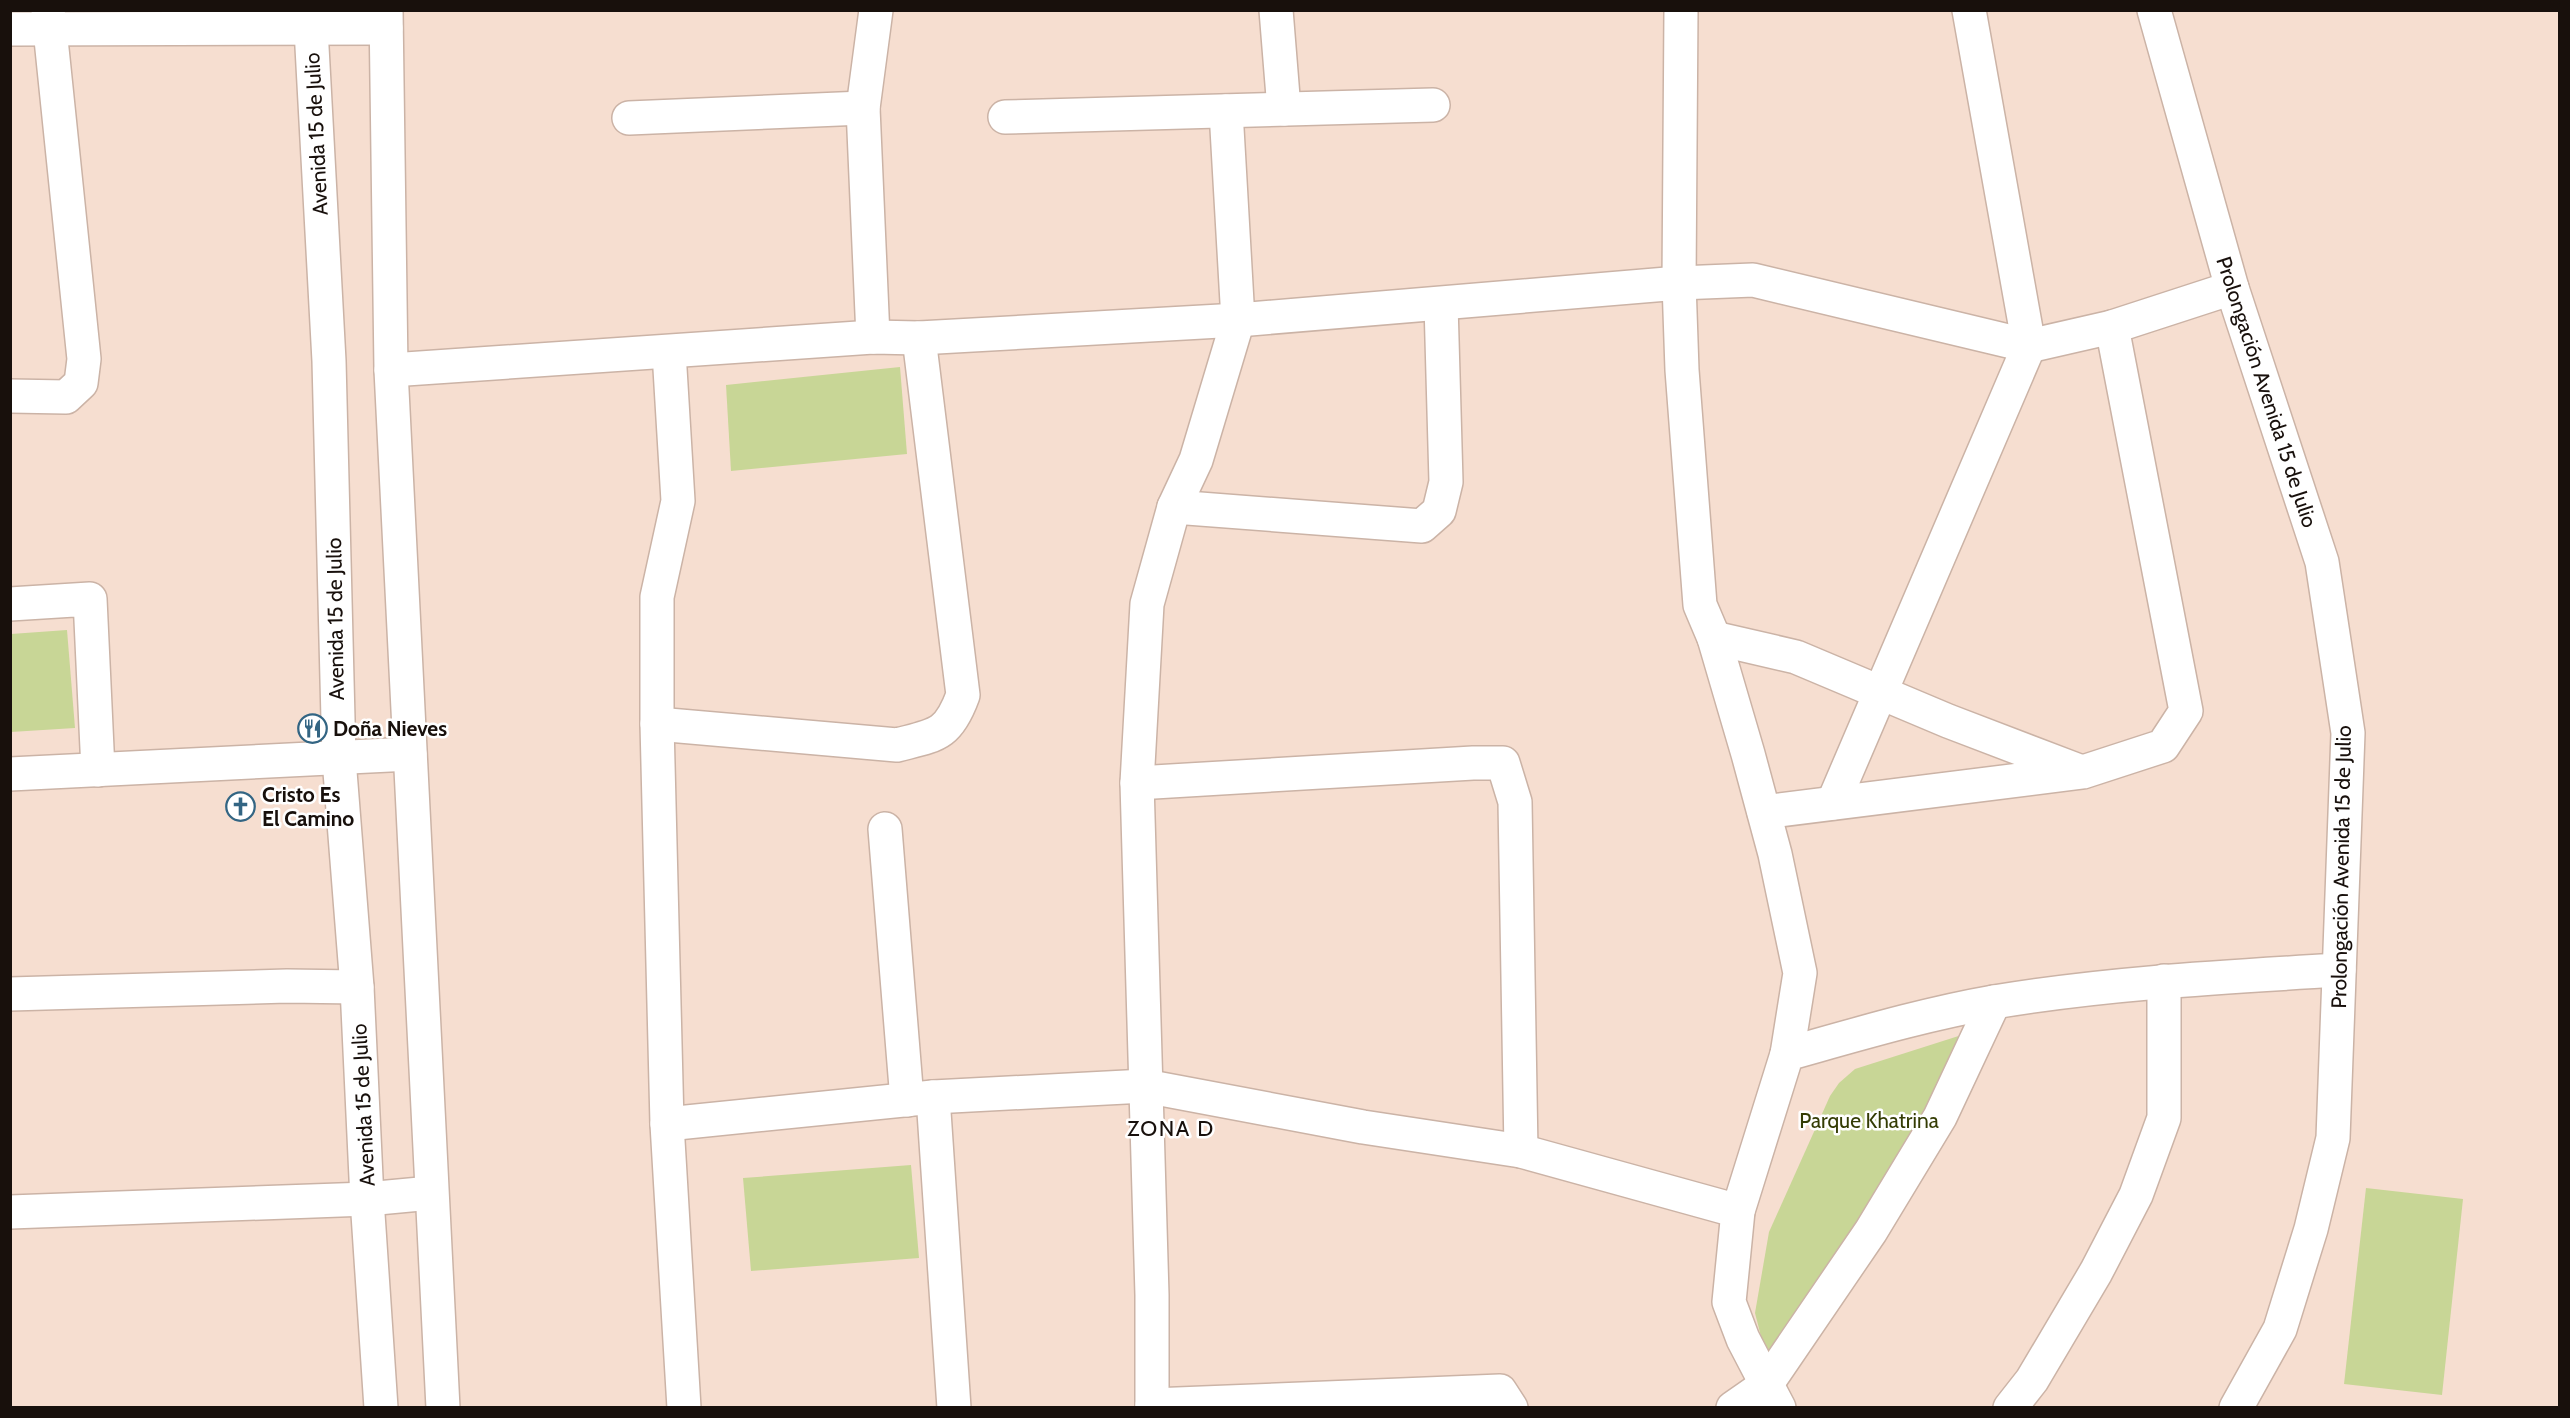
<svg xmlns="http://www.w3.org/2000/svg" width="2570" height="1418" viewBox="0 0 2570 1418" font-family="Cabin,sans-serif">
<rect width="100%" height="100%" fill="#f6ded0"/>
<g fill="#c8d696">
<path d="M900,367L907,454L731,471L726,385Z"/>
<path d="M67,630L75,728L11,732V634Z"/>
<path d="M1968,1033L1869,1216L1769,1368L1755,1313L1769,1232L1830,1096L1839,1083L1855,1069Z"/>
<path d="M911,1165L919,1258L751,1271L743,1178Z"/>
<path d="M2366,1188L2463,1199L2442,1395L2344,1384Z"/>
</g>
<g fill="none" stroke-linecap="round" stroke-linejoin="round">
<defs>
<g id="street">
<path d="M1276,10L1284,109"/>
<path d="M1681,10L1679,283L1682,370L1700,605L1714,638L1748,754L1775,854L1800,973L1787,1054"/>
<path d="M2154,10L2232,288L2322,562L2348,733L2333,1138L2311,1229L2280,1329L2236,1408"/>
<path d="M10,29L386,28"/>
<path d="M1005,117L1433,105"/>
<path d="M629,118L863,108"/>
<path d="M873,337L863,108L876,10"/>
<path d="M669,352L678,501L657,597V724L667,1124L684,1408"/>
<path d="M391,370L873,337L919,338L1238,320L1679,283L1753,280L2029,346L2112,327L2232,288"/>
<path d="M10,396L66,397L81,383L84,359L48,10"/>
<path d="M1174,507L1422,526L1439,511L1446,482L1441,304"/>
<path d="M10,604L90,599L98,770"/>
<path d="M1714,638L1796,657L1948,721L2079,771"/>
<path d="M657,724L897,745C936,735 948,736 963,695L919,338"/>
<path d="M10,774L410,754"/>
<path d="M1137,783L1473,763H1503L1515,802L1521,1151"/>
<path d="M1833,803L2029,346L1969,10"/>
<path d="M1764,812L2083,772L2163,746L2186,711L2112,327"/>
<path d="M885,829L907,1100"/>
<path d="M10,994L287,986L357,987"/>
<path d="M933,1097L954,1408"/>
<path d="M667,1124L933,1097L1145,1086L1363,1127L1521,1151L1738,1211"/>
<path d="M10,1212L367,1199L431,1193"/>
<path d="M1152,1405L1500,1391L1511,1408"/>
<path d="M1152,1408V1295L1137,783L1147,604L1174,507L1196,460L1238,320L1226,111"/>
<path d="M1733,1408L1766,1385L1871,1231L1940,1117L1994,1002"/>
<path d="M1779,1408L1743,1339L1729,1302L1738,1211L1787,1054C1855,1035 1925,1014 1994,1002C2108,983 2224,977 2339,970"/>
<path d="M2010,1408L2032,1380L2096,1272L2136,1195L2164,1118V981"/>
</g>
<g id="secondary">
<path d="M310,10L329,361L339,759L357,987L367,1199L381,1408"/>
<path d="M386,10L391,370L443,1408"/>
</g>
</defs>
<use href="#street" stroke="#cbb3a6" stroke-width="36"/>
<use href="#secondary" stroke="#cbb3a6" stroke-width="36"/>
<use href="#street" stroke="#fff" stroke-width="33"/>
<use href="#secondary" stroke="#fff" stroke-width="33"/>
</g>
<defs>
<symbol id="restaurant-ring" viewBox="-11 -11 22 22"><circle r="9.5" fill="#fff" stroke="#336583" stroke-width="1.5"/><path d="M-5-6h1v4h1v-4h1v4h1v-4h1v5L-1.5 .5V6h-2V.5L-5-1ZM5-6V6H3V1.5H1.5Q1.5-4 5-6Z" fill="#336583"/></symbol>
<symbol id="church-ring" viewBox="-11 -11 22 22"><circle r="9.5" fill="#fff" stroke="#336583" stroke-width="1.5"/><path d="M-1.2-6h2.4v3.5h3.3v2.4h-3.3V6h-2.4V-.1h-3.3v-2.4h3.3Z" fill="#336583"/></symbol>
</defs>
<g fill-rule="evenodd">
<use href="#restaurant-ring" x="296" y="712" width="33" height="33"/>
<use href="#church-ring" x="224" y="790" width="33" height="33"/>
</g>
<g text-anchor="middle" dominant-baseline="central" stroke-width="5" stroke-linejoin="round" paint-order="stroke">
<g font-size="21" fill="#18100c" stroke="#fff">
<text transform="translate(316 134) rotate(-93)">Avenida 15 de Julio</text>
<text transform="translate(2267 392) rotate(72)">Prolongación Avenida 15 de Julio</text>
<text transform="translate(335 619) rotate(-91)">Avenida 15 de Julio</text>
<text transform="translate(2341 867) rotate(-89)">Prolongación Avenida 15 de Julio</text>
<text transform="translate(363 1105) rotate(-93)">Avenida 15 de Julio</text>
</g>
<g font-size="21" font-weight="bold" fill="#18100c" stroke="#fff" text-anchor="start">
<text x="333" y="728">Doña Nieves</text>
<text x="262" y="794">Cristo Es<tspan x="262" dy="24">El Camino</tspan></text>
</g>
<g font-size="21" fill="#343c04" stroke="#fff">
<text x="1869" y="1120">Parque Khatrina</text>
</g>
<g font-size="22" letter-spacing="1.5" fill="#18100c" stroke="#fff">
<text x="1171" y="1128">ZONA D</text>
</g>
</g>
<rect width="2570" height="1418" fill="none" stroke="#18100c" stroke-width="24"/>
</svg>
